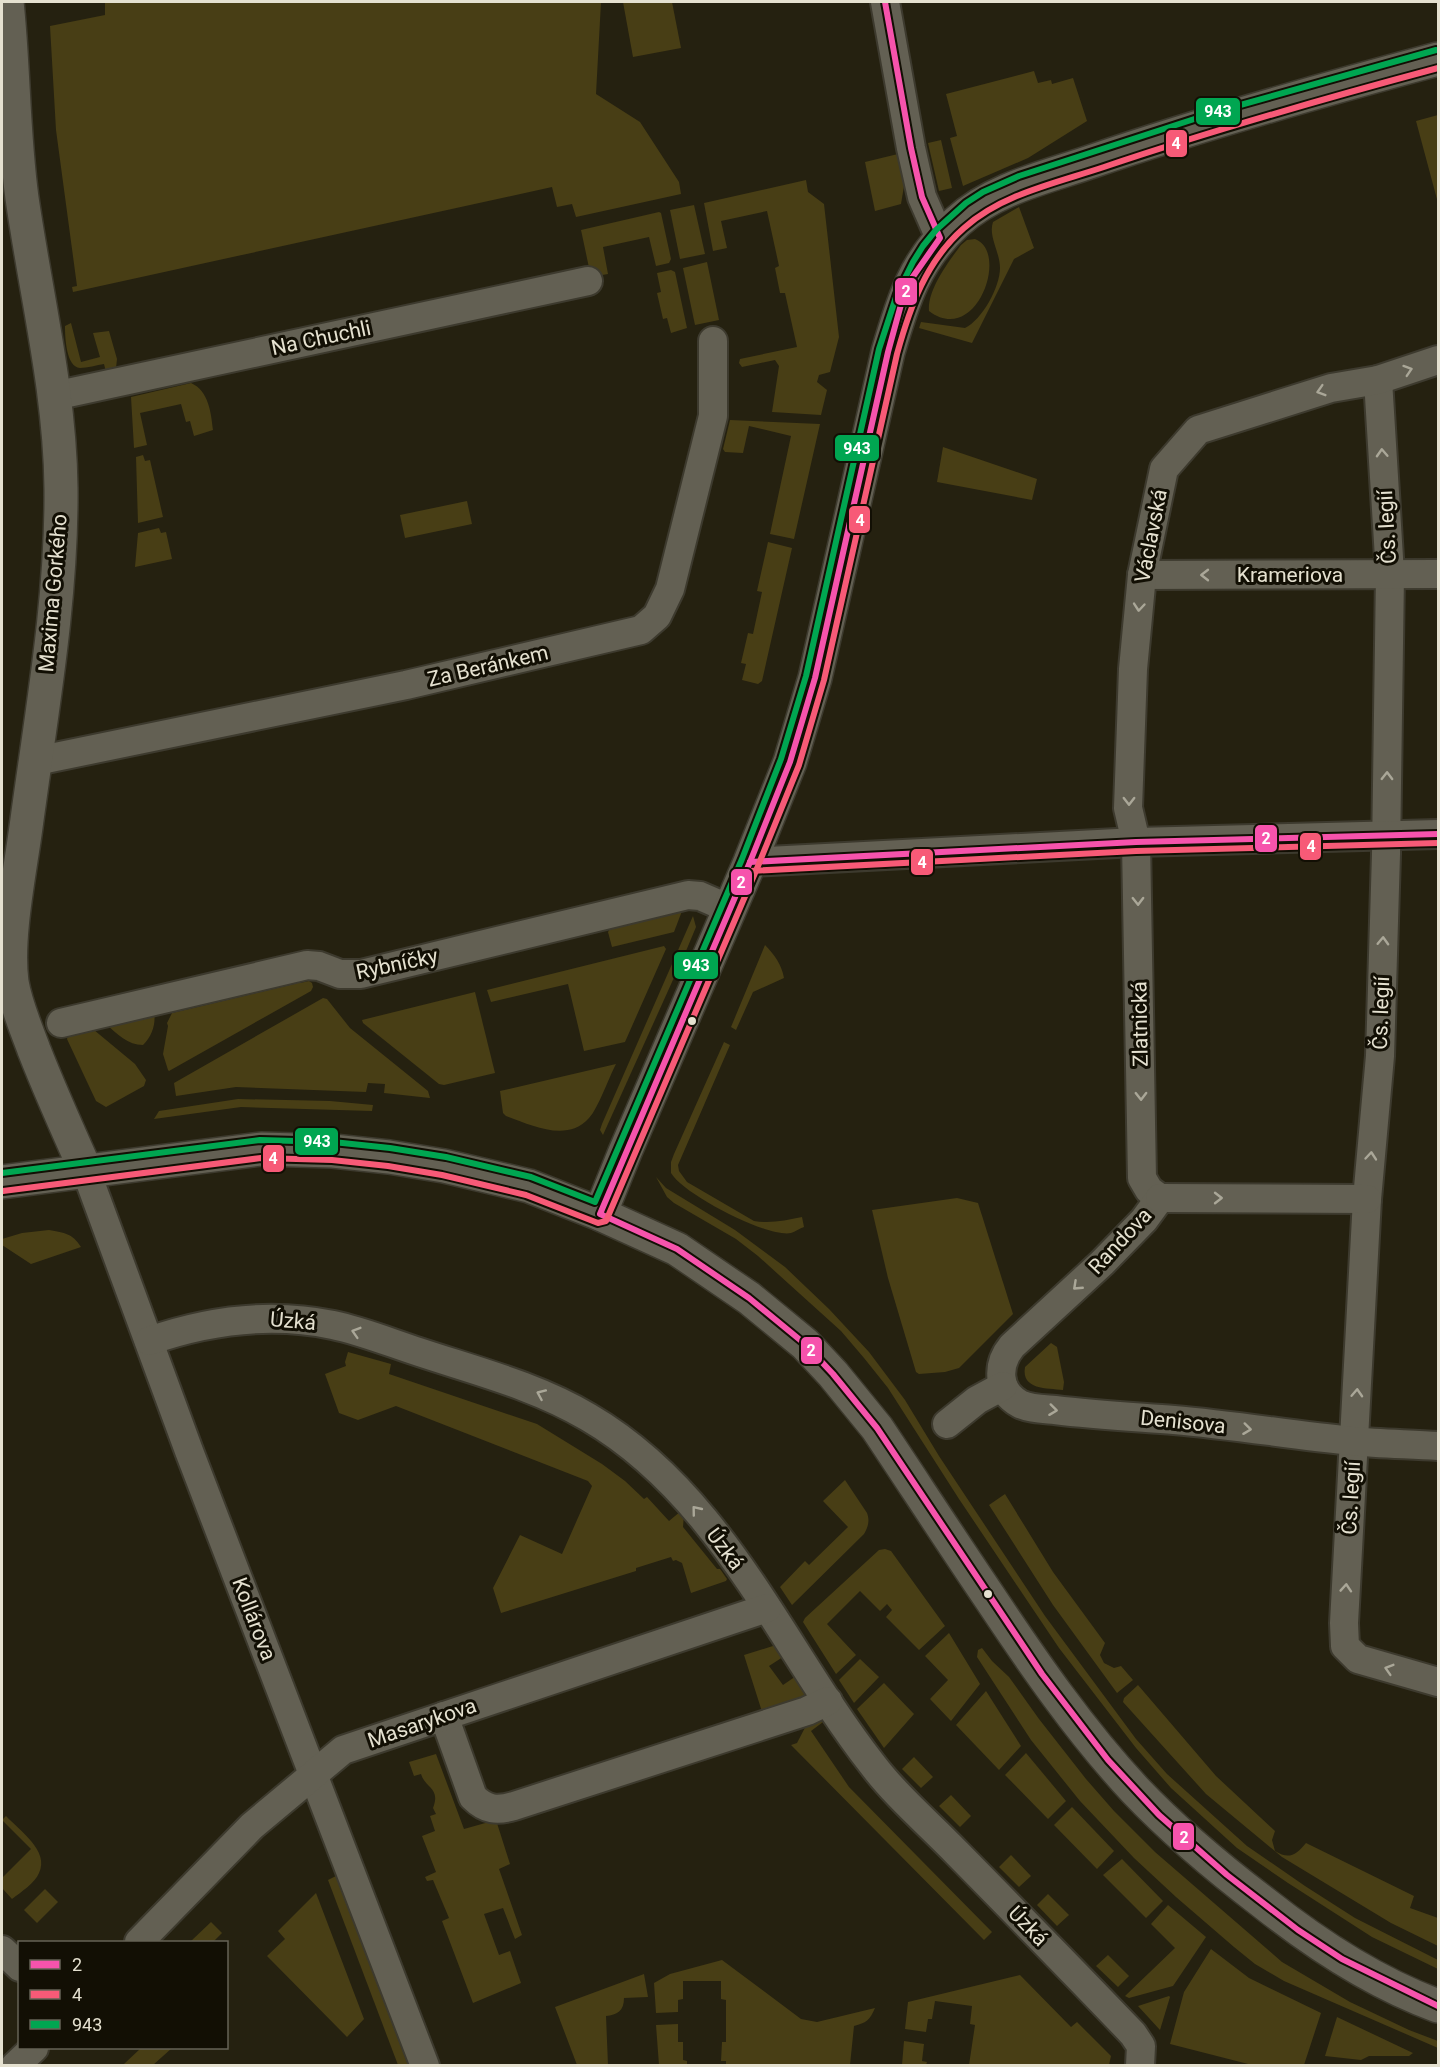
<svg xmlns="http://www.w3.org/2000/svg" width="1440" height="2067" viewBox="0 0 1440 2067" font-family="Roboto,sans-serif">
<rect width="100%" height="100%" fill="#252110"/>
<g fill="#483e15">
<path d="M105,2H601L596,94L640,122L679,182L681,194L576,217L572,204L557,207L552,187L73,292L72,287L77,286L56,130L50,26L105,15Z"/>
<path d="M623,2H672L681,48L633,57Z"/>
<path d="M1034,71L1038,83L1051,80L1052,84L1073,78L1087,121L1028,158L963,186L950,138L957,136L946,94Z"/>
<path d="M1438,115V203L1416,121Z"/>
<path d="M941,140L952,188L939,191L928,143Z"/>
<path d="M898,154L904,186L901,204L875,211L865,162Z"/>
<path d="M806,180L808,192L824,204L839,337L830,372L819,375L817,382L827,390L821,415L772,412L779,366L775,360L742,367L739,363L740,359L797,347L785,293H780L775,268L779,266L767,211L721,221L727,248L713,251L704,203Z"/>
<path d="M694,205L705,254L680,259L670,210Z"/>
<path d="M1019,207L1034,248L1014,259L972,343L919,328L921,322L965,328C982,320 1000,287 1000,268C1000,252 988,236 993,222Z"/>
<path d="M659,212L661,213L671,259L669,263L656,266L649,237L603,247L608,274L591,277L581,230Z"/>
<path d="M975,239C1010,252 976,347 929,311C927,290 949,261 961,245L967,240Z"/>
<path d="M707,262L719,320L695,325L683,268Z"/>
<path d="M671,270L675,272L687,328L671,333L667,318L663,319L657,293L661,292L657,273Z"/>
<path d="M71,323L81,362L100,357L93,333L109,331L117,359L116,368L106,372L104,364C97,365 87,368 80,368C66,367 65,337 65,326Z"/>
<path d="M191,383C209,391 211,413 213,430L194,436L190,421L186,422L181,404L140,413L147,445L134,448L131,397Z"/>
<path d="M730,420L820,424L794,539L770,534L791,436L749,426L743,453L725,452L723,449Z"/>
<path d="M943,447L1037,479L1032,500L937,482Z"/>
<path d="M143,455L145,461L150,460L163,517L138,523L136,457Z"/>
<path d="M467,501L472,524L405,538L400,515Z"/>
<path d="M159,528L161,533L166,532L172,559L135,567L138,533Z"/>
<path d="M768,542L792,548L762,681L758,684L742,680L746,664L741,663L748,633L753,634L762,592L757,591Z"/>
<path d="M676,911H682L674,932L612,947L608,932L611,927Z"/>
<path d="M693,916L696,927L686,951L603,1135L600,1130L602,1124Z"/>
<path d="M765,945C774,954 782,965 784,978L753,992L736,1030L731,1027Z"/>
<path d="M664,946L666,949L625,1042L584,1051L568,984L491,1002L487,990Z"/>
<path d="M298,976L300,983L309,981L312,983L313,987L311,991L169,1071L168,1070L163,1054L168,1026L167,1023L172,1013L294,984L292,978Z"/>
<path d="M475,992L495,1073L444,1085L439,1084L363,1023L362,1020Z"/>
<path d="M323,998L327,999L350,1028L428,1091L430,1098L384,1093L385,1084L368,1083L366,1092L236,1087L176,1096L174,1083Z"/>
<path d="M154,1010C156,1023 153,1035 143,1045C128,1045 117,1034 106,1024Z"/>
<path d="M88,1025L135,1064L146,1080L144,1086L106,1107L96,1101L67,1039L69,1032Z"/>
<path d="M724,1042L730,1045L678,1165L679,1171L687,1182L754,1221C771,1224 786,1220 802,1217L804,1227C800,1228 795,1232 791,1233C767,1238 683,1194 671,1173V1162L674,1154Z"/>
<path d="M616,1064C609,1077 598,1109 589,1118C567,1143 531,1125 506,1116L503,1113L500,1091Z"/>
<path d="M238,1099L330,1101L373,1105L372,1111L241,1107L154,1119L159,1111Z"/>
<path d="M656,1177L666,1188L735,1230L785,1267L829,1309L869,1352L905,1400L939,1456L1045,1616L1136,1739L1167,1774L1247,1846L1305,1886L1355,1918L1438,1960V1969L1372,1937L1288,1883L1237,1848L1171,1788L1136,1748L1059,1648L959,1499L888,1388L864,1358L841,1331L758,1256L736,1239L674,1203L667,1197Z"/>
<path d="M957,1198L978,1203L1013,1314L959,1368L945,1372L919,1374L916,1372L888,1278L872,1210Z"/>
<path d="M49,1230C65,1233 72,1233 81,1247L31,1264L2,1245V1239L22,1233Z"/>
<path d="M1051,1343L1057,1347L1064,1382L1063,1390C1047,1388 1021,1390 1025,1367Z"/>
<path d="M348,1352L391,1364L389,1374L537,1424L602,1464L625,1481L644,1499L647,1497L669,1521L681,1511L684,1514L683,1527L717,1569H720L727,1579L726,1581L691,1593L682,1563L676,1560L673,1561L671,1557L636,1568V1571L501,1613L493,1588L520,1535L562,1554L592,1486L588,1481L396,1406L358,1420L339,1413L325,1374L346,1366L345,1362Z"/>
<path d="M845,1480L867,1513C870,1521 868,1527 864,1534L792,1605L780,1587L805,1561L809,1565L848,1527L823,1501Z"/>
<path d="M1005,1494L1053,1572L1105,1643L1100,1655L1104,1663L1114,1668L1121,1666L1133,1680L1117,1693L1053,1605L989,1505Z"/>
<path d="M885,1549L891,1551L945,1626L919,1650L886,1617L892,1610L887,1604L880,1611L860,1591L827,1624L856,1655L836,1674L803,1622L805,1618L879,1550Z"/>
<path d="M949,1633L980,1684L951,1721L930,1699L948,1680L925,1656Z"/>
<path d="M776,1645L786,1655L769,1666L783,1685L799,1674L809,1695L764,1718L744,1655Z"/>
<path d="M982,1648L992,1661L1009,1677L1039,1719L1086,1779L1114,1811L1155,1852L1282,1962L1350,2002L1409,2030L1438,2041V2048L1284,1981L1255,1964L1234,1947L1176,1897L1134,1858L1080,1801L1031,1740L977,1657L978,1650Z"/>
<path d="M860,1659L879,1677L854,1703L839,1680Z"/>
<path d="M884,1683L914,1714L884,1748L857,1709Z"/>
<path d="M1138,1685L1216,1776L1275,1831L1272,1840L1275,1851C1289,1860 1296,1855 1306,1843L1414,1896L1410,1908L1438,1918V1946L1391,1923L1282,1857L1206,1794L1123,1702L1124,1698Z"/>
<path d="M986,1691L1021,1746L999,1770L956,1725Z"/>
<path d="M810,1718L827,1719L811,1731L849,1787L992,1932L984,1940L791,1745L797,1743Z"/>
<path d="M1026,1753L1066,1801L1048,1819L1005,1775Z"/>
<path d="M436,1754L464,1829L496,1820L510,1864L499,1869L522,1935L515,1939L503,1908L484,1914L499,1955L510,1951L521,1983L473,2003L442,1921L449,1918L433,1880L427,1881L425,1877L436,1872L422,1836L435,1831L430,1816L436,1814L433,1808C441,1788 425,1788 421,1774L414,1776L409,1762Z"/>
<path d="M914,1757L933,1777L921,1788L902,1769Z"/>
<path d="M951,1795L971,1816L960,1827L939,1806Z"/>
<path d="M1072,1807L1114,1851L1097,1869L1054,1825Z"/>
<path d="M6,1816C19,1830 50,1851 39,1873C35,1883 21,1892 12,1899L2,1888V1878L31,1849L2,1820Z"/>
<path d="M1011,1855L1031,1876L1019,1887L999,1867Z"/>
<path d="M1122,1859L1163,1901L1146,1918L1103,1875Z"/>
<path d="M336,1876L408,2065H398L328,1880Z"/>
<path d="M45,1889L58,1902L37,1923L24,1910Z"/>
<path d="M316,1893L364,2019L347,2037L267,1956L285,1939L278,1931Z"/>
<path d="M1048,1894L1069,1915L1057,1926L1037,1905Z"/>
<path d="M1168,1905L1206,1937L1173,1986L1129,1998L1125,1996L1175,1948L1151,1924Z"/>
<path d="M211,1922L222,1933L213,1942H190Z"/>
<path d="M1211,1949L1249,1978L1321,2013L1304,2065H1252L1170,2044L1184,1992Z"/>
<path d="M1108,1955L1129,1976L1118,1987L1096,1966Z"/>
<path d="M722,1960L801,2019L817,2022L875,2008C870,2020 866,2023 854,2026L850,2065H726V2061H721L722,2042H726V2000L721,1999V1981H683V1999L678,2000V2012L656,2013L654,1983L670,1974Z"/>
<path d="M644,1974L648,1997L624,1998C624,2011 617,2015 606,2016L608,2065H577L555,2007Z"/>
<path d="M1020,1975L1071,2027L1077,2022L1111,2056L1109,2065H969L975,2025L970,2024L972,2006L935,2001L932,2019H928L926,2032L905,2029L908,2002Z"/>
<path d="M1169,1996L1170,1997L1160,2030L1138,2006Z"/>
<path d="M1337,2017L1413,2053L1409,2056H1369L1361,2060L1325,2056Z"/>
<path d="M678,2024V2042H683V2060L687,2061V2065H659L656,2025Z"/>
<path d="M904,2041L924,2044L922,2061L927,2062L926,2065H902Z"/>
<path d="M141,2048H172L153,2065L124,2064Z"/>
</g>
<g fill="none" stroke-linecap="round" stroke-linejoin="round">
<defs>
<g id="minor">
<path d="M885,2L911,148L922,197L940,238"/>
<path d="M1378,380L1390,574L1386,854L1380,1056L1367,1199L1344,1623L1345,1646L1358,1659L1438,1682"/>
<path d="M54,396L588,281"/>
<path d="M1142,575L1438,574"/>
<path d="M36,761L406,685L641,630L657,616L670,589L713,416V341"/>
<path d="M750,862L1136,842L1438,834"/>
<path d="M61,1023L307,965L319,966L340,974H361L688,895L700,896L730,909"/>
<path d="M86,1171L189,1451L425,2066"/>
<path d="M1160,1198L1149,1190L1142,1178L1136,842L1128,808L1133,669L1142,575L1164,469L1198,430L1331,388L1378,380L1438,360"/>
<path d="M1160,1198L1144,1220L1102,1263L1012,1346C997,1364 996,1391 1020,1404C1030,1409 1044,1409 1055,1410C1095,1415 1135,1417 1174,1420C1233,1425 1292,1435 1352,1441C1380,1444 1410,1444 1438,1446"/>
<path d="M1160,1198L1367,1199"/>
<path d="M149,1341C209,1320 270,1312 333,1325C362,1331 391,1343 419,1352C476,1371 536,1386 588,1417C722,1495 781,1647 872,1764C896,1796 929,1824 957,1853C1016,1913 1075,1973 1133,2034L1141,2046L1140,2066"/>
<path d="M947,1424L977,1400L1003,1386"/>
<path d="M444,1716L473,1797C486,1810 497,1811 514,1806L807,1711L828,1701"/>
<path d="M139,1942L252,1826L343,1750L767,1608"/>
<path d="M2,1950L20,1967"/>
<path d="M15,2066L34,2048"/>
</g>
<path id="tertiary" d="M7,2C14,67 13,133 22,198C36,295 60,391 61,488C62,602 41,715 26,827C20,872 6,938 12,982C16,1006 26,1028 34,1050C50,1091 68,1131 86,1171"/>
<g id="secondary">
<path d="M2,1182L261,1149L333,1151L389,1157L444,1166L529,1186L600,1214L677,1249L749,1298L805,1344L833,1374L877,1428C915,1485 952,1542 990,1598C1034,1664 1080,1731 1135,1790C1174,1831 1218,1868 1264,1903C1317,1945 1375,1983 1438,2006"/>
<path d="M600,1214L625,1152L750,862L790,762L815,678L888,352C903,300 915,260 957,222C994,188 1047,177 1093,161C1207,122 1322,90 1438,59"/>
</g>
</defs>
<use href="#minor" stroke="#3d3a2e" stroke-width="32"/>
<use href="#tertiary" stroke="#3d3a2e" stroke-width="36"/>
<use href="#secondary" stroke="#3d3a2e" stroke-width="36"/>
<use href="#minor" stroke="#636053" stroke-width="28"/>
<use href="#tertiary" stroke="#636053" stroke-width="33"/>
<use href="#secondary" stroke="#636053" stroke-width="33"/>
<defs>
<g id="bus-1">
<path d="M885,2L911,148L922,197L940,238L912,278L902,301L888,352L815,678L790,762L750,862L600,1214L677,1249L749,1298L805,1344L833,1374L877,1428L1042,1674L1108,1760L1159,1815L1227,1875L1298,1930L1342,1959L1438,2006"/>
<path d="M750,862L1136,842L1438,834"/>
</g>
<g id="bus-2">
<path d="M750,871L1136,851L1438,843"/>
<path d="M3,1191L261,1158L332,1160L388,1166L442,1175L526,1195L598,1223L606,1221L758,866L799,765L824,680L897,354C910,307 926,261 964,228C1002,194 1056,183 1104,167C1214,130 1326,98 1438,68"/>
</g>
<path id="bus-3" d="M2,1173L260,1140L333,1142L390,1148L446,1157L531,1177L595,1202L742,859L781,759L806,676L879,349L897,294L913,262L923,246L936,230L966,203L983,192L1019,176L1219,111L1436,50"/>
</defs>
<use href="#bus-1" stroke="#120f04" stroke-width="10"/>
<use href="#bus-2" stroke="#120f04" stroke-width="10"/>
<use href="#bus-3" stroke="#120f04" stroke-width="10"/>
<use href="#bus-1" stroke="#f653ac" stroke-width="6"/>
<use href="#bus-2" stroke="#f75a77" stroke-width="6"/>
<use href="#bus-3" stroke="#00a651" stroke-width="6"/>
</g>
<defs><path id="oneway-chevron" d="M-2-3.5L2.5 0L-2 3.5" fill="none" stroke-width="1.6" stroke-linecap="round" stroke-linejoin="round" transform="scale(1.5)"/></defs>
<g stroke="#aaa798">
<use href="#oneway-chevron" transform="translate(1408 370) rotate(-18)"/>
<use href="#oneway-chevron" transform="translate(1321 391) rotate(163)"/>
<use href="#oneway-chevron" transform="translate(1382 453) rotate(-93)"/>
<use href="#oneway-chevron" transform="translate(1205 575) rotate(180)"/>
<use href="#oneway-chevron" transform="translate(1139 607) rotate(95)"/>
<use href="#oneway-chevron" transform="translate(1387 776) rotate(-89)"/>
<use href="#oneway-chevron" transform="translate(1129 801) rotate(90)"/>
<use href="#oneway-chevron" transform="translate(1138 901) rotate(89)"/>
<use href="#oneway-chevron" transform="translate(1383 941) rotate(-88)"/>
<use href="#oneway-chevron" transform="translate(1141 1096) rotate(89)"/>
<use href="#oneway-chevron" transform="translate(1371 1156) rotate(-85)"/>
<use href="#oneway-chevron" transform="translate(1218 1198)"/>
<use href="#oneway-chevron" transform="translate(1077 1286) rotate(137)"/>
<use href="#oneway-chevron" transform="translate(356 1332) rotate(-163)"/>
<use href="#oneway-chevron" transform="translate(1357 1393) rotate(-87)"/>
<use href="#oneway-chevron" transform="translate(541 1394) rotate(-156)"/>
<use href="#oneway-chevron" transform="translate(1053 1410) rotate(7)"/>
<use href="#oneway-chevron" transform="translate(1247 1429) rotate(7)"/>
<use href="#oneway-chevron" transform="translate(696 1510) rotate(-129)"/>
<use href="#oneway-chevron" transform="translate(1346 1588) rotate(-86)"/>
<use href="#oneway-chevron" transform="translate(1389 1669) rotate(-163)"/>
</g>
<g fill="#e5e1d0" stroke="#120f04" stroke-width="2">
<circle cx="692" cy="1021" r="5"/>
<circle cx="988" cy="1594" r="5"/>
</g>
<g text-anchor="middle" dominant-baseline="central" stroke-width="6" stroke-linejoin="round" paint-order="stroke">
<g font-size="21" fill="#e5e1d0" stroke="#120f04">
<text transform="translate(321 338) rotate(-12)">Na Chuchli</text>
<text transform="translate(1387 527) rotate(-93)">Čs. legií</text>
<text transform="translate(1151 536) rotate(-79)">Václavská</text>
<text x="1290" y="575">Krameriova</text>
<text transform="translate(53 593) rotate(-85)">Maxima Gorkého</text>
<text transform="translate(488 666) rotate(-13)">Za Beránkem</text>
<text transform="translate(397 964) rotate(-12)">Rybníčky</text>
<text transform="translate(1381 1013) rotate(-88)">Čs. legií</text>
<text transform="translate(1140 1024) rotate(-91)">Zlatnická</text>
<text transform="translate(1120 1241) rotate(-47)">Randova</text>
<text transform="translate(293 1321) rotate(5)">Úzká</text>
<text transform="translate(1183 1422) rotate(6)">Denisova</text>
<text transform="translate(1351 1498) rotate(-87)">Čs. legií</text>
<text transform="translate(725 1549) rotate(53)">Úzká</text>
<text transform="translate(254 1619) rotate(69)">Kollárova</text>
<text transform="translate(422 1723) rotate(-19)">Masarykova</text>
<text transform="translate(1028 1926) rotate(46)">Úzká</text>
</g>
</g>
<g stroke="#120f04" stroke-width="2">
<rect x="1195" y="97" width="46" height="29" rx="6" fill="#00a651"/>
<rect x="1165" y="129" width="23" height="29" rx="6" fill="#f75a77"/>
<rect x="894" y="277" width="24" height="29" rx="6" fill="#f653ac"/>
<rect x="834" y="434" width="46" height="28" rx="6" fill="#00a651"/>
<rect x="848" y="505" width="23" height="29" rx="6" fill="#f75a77"/>
<rect x="1254" y="824" width="24" height="29" rx="6" fill="#f653ac"/>
<rect x="1299" y="832" width="23" height="29" rx="6" fill="#f75a77"/>
<rect x="910" y="848" width="24" height="28" rx="6" fill="#f75a77"/>
<rect x="730" y="868" width="23" height="28" rx="6" fill="#f653ac"/>
<rect x="673" y="951" width="46" height="29" rx="6" fill="#00a651"/>
<rect x="294" y="1127" width="45" height="29" rx="6" fill="#00a651"/>
<rect x="262" y="1144" width="23" height="29" rx="6" fill="#f75a77"/>
<rect x="800" y="1336" width="23" height="29" rx="6" fill="#f653ac"/>
<rect x="1172" y="1822" width="23" height="29" rx="6" fill="#f653ac"/>
</g>
<g font-size="16" text-anchor="middle" font-weight="bold" fill="#fff">
<text x="1218" y="117">943</text>
<text x="1176" y="149">4</text>
<text x="906" y="297">2</text>
<text x="857" y="454">943</text>
<text x="860" y="526">4</text>
<text x="1266" y="844">2</text>
<text x="1311" y="852">4</text>
<text x="922" y="868">4</text>
<text x="741" y="888">2</text>
<text x="696" y="971">943</text>
<text x="317" y="1147">943</text>
<text x="273" y="1164">4</text>
<text x="811" y="1356">2</text>
<text x="1184" y="1843">2</text>
</g>
<rect width="1440" height="2067" fill="none" stroke="#e5e1d0" stroke-width="6"/>
<rect x="18" y="1941" width="210" height="108" fill="#120f04" stroke="#666356" stroke-width="1.5"/>
<rect x="30" y="1960" width="30" height="9" fill="#f653ac" stroke="#666356" stroke-width="1.5"/>
<text x="72" y="1971" font-size="18" fill="#e5e1d0">2</text>
<rect x="30" y="1990" width="30" height="9" fill="#f75a77" stroke="#666356" stroke-width="1.5"/>
<text x="72" y="2001" font-size="18" fill="#e5e1d0">4</text>
<rect x="30" y="2020" width="30" height="9" fill="#00a651" stroke="#666356" stroke-width="1.5"/>
<text x="72" y="2031" font-size="18" fill="#e5e1d0">943</text>
</svg>
